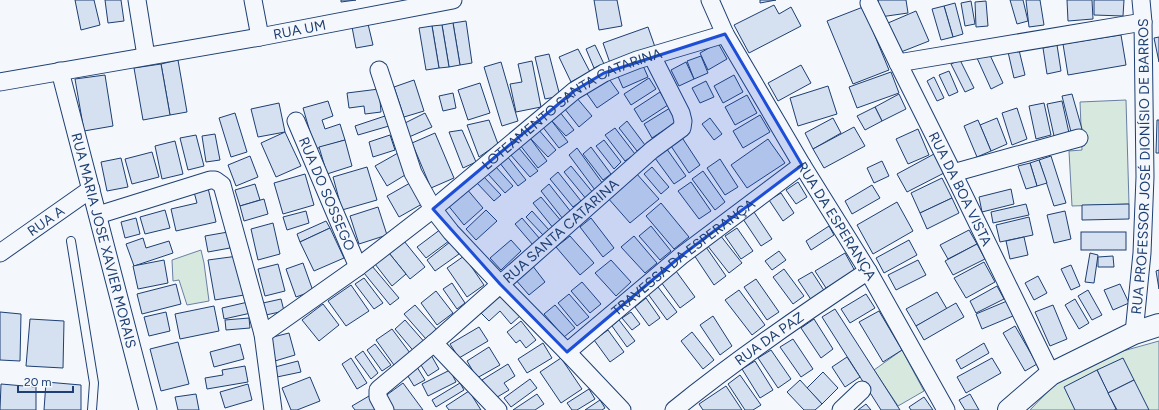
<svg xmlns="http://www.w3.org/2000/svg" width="1159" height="410" viewBox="0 0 1159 410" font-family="Figtree,sans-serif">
<rect width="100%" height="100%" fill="#f4f7fb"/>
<g fill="#d7e8df" stroke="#687fa3">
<path d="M1126,100L1129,204L1072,206L1069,151L1082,150L1080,102Z"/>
<path d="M201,250L204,263L209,301L187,305L179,280L173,281L172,260Z"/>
<path d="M1159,341V410H1030L1055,384L1123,351Z"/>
<path d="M902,350L924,391L898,406L874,370Z"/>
</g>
<g fill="#d5e0f0" stroke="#1d3f73">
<path d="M75,0H94L100,25L81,30Z"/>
<path d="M105,0H121L124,21L108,23Z"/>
<path d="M341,0H356L341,2Z"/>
<path d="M594,0H617L622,26L599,30Z"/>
<path d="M760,0H776L760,3Z"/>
<path d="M878,0H906L908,13L880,17Z"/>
<path d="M1010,0H1023L1028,21L1017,24Z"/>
<path d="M1026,0H1040L1044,25L1029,27Z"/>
<path d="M1067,0H1092L1093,19L1068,21Z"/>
<path d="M1094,0H1124L1123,16L1094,15Z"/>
<path d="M971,1L975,24L965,26L961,3Z"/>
<path d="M986,1L988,26L976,27L975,2Z"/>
<path d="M955,3L963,34L953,37L944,6Z"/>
<path d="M774,5L779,14L791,7L801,26L749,53L734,25Z"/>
<path d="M944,6L953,37L941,40L932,9Z"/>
<path d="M863,7L889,70L853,84L827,21Z"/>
<path d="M916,11L929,41L901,52L888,23Z"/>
<path d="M466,21L472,63L460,65L453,23Z"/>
<path d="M453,23L460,65L449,67L442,25Z"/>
<path d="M368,24L373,45L356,48L352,27Z"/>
<path d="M442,25L449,67L439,68L432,26Z"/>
<path d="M432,26L439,68L426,70L419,28Z"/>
<path d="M648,27L655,47L610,63L603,43Z"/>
<path d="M1121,35L1126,65L1068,75L1063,44Z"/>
<path d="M1159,37V62L1154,38Z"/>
<path d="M718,43L727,59L708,70L700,53Z"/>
<path d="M595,45L604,64L594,68L586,49Z"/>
<path d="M1057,45L1061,71L1047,74L1043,48Z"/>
<path d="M578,49L590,72L571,82L559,57Z"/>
<path d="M1019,50L1025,75L1014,78L1008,52Z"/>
<path d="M989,53L1003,83L991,89L977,58Z"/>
<path d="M549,54L560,96L545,99L535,57Z"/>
<path d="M701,56L708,73L694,79L687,61Z"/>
<path d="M178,60L187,112L170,115L161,64Z"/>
<path d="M960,60L974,88L965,92L951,64Z"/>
<path d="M532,61L541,107L516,112L510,84L522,82L518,64Z"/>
<path d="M641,61L648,77L623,88L616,72Z"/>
<path d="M501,62L518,121L502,126L484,67Z"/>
<path d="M686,62L694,79L679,86L671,70Z"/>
<path d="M161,64L170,115L143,120L134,68Z"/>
<path d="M801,65L811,83L778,101L768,83Z"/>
<path d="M949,71L958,92L949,96L939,75Z"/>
<path d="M891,72L899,93L857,108L849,87Z"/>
<path d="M105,75L113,126L84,131L75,79Z"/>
<path d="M734,75L743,92L723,103L714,86Z"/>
<path d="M607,76L619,93L597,108L585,91Z"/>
<path d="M934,77L944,98L937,101L927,81Z"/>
<path d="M649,78L656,89L631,105L624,94Z"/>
<path d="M414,80L424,111L404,117L394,87Z"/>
<path d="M706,81L714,97L700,103L692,88Z"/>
<path d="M480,83L490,113L468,120L458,90Z"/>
<path d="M828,86L837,114L798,126L790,98Z"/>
<path d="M379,89L381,112L365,114L364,106L349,108L347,93Z"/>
<path d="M660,92L668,105L642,122L634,109Z"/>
<path d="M453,93L456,108L443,111L439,96Z"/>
<path d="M899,94L906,109L882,121L875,107Z"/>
<path d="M1072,94L1082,129L1071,132L1062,96Z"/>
<path d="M747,95L757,113L735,125L725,107Z"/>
<path d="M576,97L592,116L579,127L564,108Z"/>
<path d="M328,101L333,116L322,120L325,129L340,124L345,140L315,149L303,108Z"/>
<path d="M1062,101L1069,133L1054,136L1047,104Z"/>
<path d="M279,103L285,132L258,137L251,109Z"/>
<path d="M1044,103L1051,135L1036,139L1029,106Z"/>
<path d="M875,107L882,121L865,130L857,116Z"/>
<path d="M670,108L678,121L652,138L644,124Z"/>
<path d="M1017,108L1027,139L1012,145L1002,113Z"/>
<path d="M559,111L574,130L566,136L551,120Z"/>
<path d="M235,113L247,152L231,157L219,118Z"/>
<path d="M425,113L432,127L409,137L403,124Z"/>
<path d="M760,115L770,132L743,148L733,131Z"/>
<path d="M385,116L389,126L358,135L355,126Z"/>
<path d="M710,118L722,134L714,140L702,124Z"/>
<path d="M833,118L841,133L813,149L805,133Z"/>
<path d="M997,118L1007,144L991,151L980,125Z"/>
<path d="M489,120L498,144L479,157L467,125Z"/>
<path d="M551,120L568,142L559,148L542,126Z"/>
<path d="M978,120L991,151L977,157L964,126Z"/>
<path d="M1157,120H1159V153H1156Z"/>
<path d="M627,121L645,145L637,151L619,128Z"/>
<path d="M854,127L865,146L824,168L813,149Z"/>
<path d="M615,128L635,154L625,161L605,135Z"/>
<path d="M538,129L556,150L548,157L530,138Z"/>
<path d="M918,129L929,155L908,164L896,139Z"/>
<path d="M462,130L476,162L463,168L449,132Z"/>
<path d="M285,132L301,166L276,177L261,143Z"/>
<path d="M435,133L454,178L431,188L412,143Z"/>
<path d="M215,134L220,160L206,162L202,136Z"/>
<path d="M196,135L204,166L188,170L180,138Z"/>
<path d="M390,135L395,150L373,157L369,142Z"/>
<path d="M681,136L700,165L689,173L669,143Z"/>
<path d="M530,138L547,161L538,168L520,145Z"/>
<path d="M768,139L785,163L747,188L731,165Z"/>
<path d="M345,140L352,166L327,174L319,147Z"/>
<path d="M604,140L621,162L614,169L596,146Z"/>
<path d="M175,141L183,174L162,179L155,146Z"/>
<path d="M664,145L686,176L674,184L652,154Z"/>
<path d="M518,147L538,171L530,177L510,154Z"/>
<path d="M591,147L611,174L603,180L583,154Z"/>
<path d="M577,148L603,184L595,190L569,155Z"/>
<path d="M152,152L159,177L132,184L125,159Z"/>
<path d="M398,153L410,172L387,186L375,166Z"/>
<path d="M934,154L944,173L907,192L897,174Z"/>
<path d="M250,156L258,177L236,186L228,165Z"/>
<path d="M507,156L526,180L518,186L499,162Z"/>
<path d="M1051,156L1066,203L1054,206L1039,160Z"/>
<path d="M121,158L128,187L107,191L101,162Z"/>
<path d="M720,159L738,187L725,195L707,168Z"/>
<path d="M1039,160L1047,183L1037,186L1030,163Z"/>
<path d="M882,161L889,176L874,183L867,168Z"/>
<path d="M1030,163L1037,186L1026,189L1018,166Z"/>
<path d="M571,166L594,194L587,200L564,172Z"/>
<path d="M367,167L377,200L342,210L333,177Z"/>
<path d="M496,167L513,186L505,193L488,174Z"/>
<path d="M652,167L669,187L661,194L644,174Z"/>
<path d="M703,171L725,202L715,210L692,179Z"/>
<path d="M558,172L581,201L573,207L550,179Z"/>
<path d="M636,173L659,199L630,223L607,197Z"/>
<path d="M305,174L314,205L283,214L274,183Z"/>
<path d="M483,176L501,195L494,201L476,182Z"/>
<path d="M942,178L952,198L920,213L911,193Z"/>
<path d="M691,182L711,211L699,219L678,191Z"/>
<path d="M798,182L807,197L796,204L786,190Z"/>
<path d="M410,183L422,204L399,217L387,196Z"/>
<path d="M255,184L260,200L240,206L235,190Z"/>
<path d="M549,184L571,212L563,219L541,191Z"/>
<path d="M872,185L880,198L852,214L845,201Z"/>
<path d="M208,188L216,222L176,231L171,209L197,203L194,192Z"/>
<path d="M466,188L483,208L464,225L447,204Z"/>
<path d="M1011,189L1014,204L982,212L979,197Z"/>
<path d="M781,193L794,213L783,221L769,200Z"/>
<path d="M541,197L562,222L554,229L533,203Z"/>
<path d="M952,198L959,213L927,229L920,213Z"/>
<path d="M264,199L268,214L244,221L240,206Z"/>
<path d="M897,202L913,231L873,254L857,225Z"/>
<path d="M661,203L689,237L674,249L646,216Z"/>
<path d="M1026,204L1029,215L993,223L991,212Z"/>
<path d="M1129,204V219L1082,220V205Z"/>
<path d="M378,207L387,235L359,244L350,216Z"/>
<path d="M165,210L170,228L145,234L140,217Z"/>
<path d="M486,210L497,221L476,240L466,229Z"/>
<path d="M306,211L309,223L287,230L283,217Z"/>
<path d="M532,211L549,230L543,235L526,217Z"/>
<path d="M1065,211L1071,239L1054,243L1047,215Z"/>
<path d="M754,212L772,239L761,246L743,219Z"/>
<path d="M1029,217L1033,235L1000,242L996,225Z"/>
<path d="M136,218L140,234L125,238L121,222Z"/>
<path d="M522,218L540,239L533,245L515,224Z"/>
<path d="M591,218L614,248L603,257L580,227Z"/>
<path d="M326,221L330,228L300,242L297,234Z"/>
<path d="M273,223L280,254L258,260L251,229Z"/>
<path d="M651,226L671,251L660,260L639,236Z"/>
<path d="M829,226L834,235L811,250L806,241Z"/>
<path d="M330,228L344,258L314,271L300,242Z"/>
<path d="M737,228L753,251L741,259L725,236Z"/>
<path d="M441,229L449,241L426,258L417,247Z"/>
<path d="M969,230L977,244L948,259L940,245Z"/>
<path d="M228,232L230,248L208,252L205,236Z"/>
<rect x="1081" y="232" width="45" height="18"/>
<path d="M720,235L742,263L729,273L707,245Z"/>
<path d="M570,236L594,263L580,275L556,247Z"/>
<path d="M634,236L657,263L645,273L621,247Z"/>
<path d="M1024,237L1028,255L1010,259L1006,241Z"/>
<path d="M143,238L146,248L169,241L173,253L134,266L126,244Z"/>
<path d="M511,240L521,251L501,270L490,258Z"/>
<path d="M909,240L917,255L884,273L876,258Z"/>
<path d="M404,241L425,267L410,279L389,253Z"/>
<path d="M450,242L459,254L435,271L427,260Z"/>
<path d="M977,244L985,259L953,275L945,261Z"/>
<path d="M706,247L726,276L714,285L694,255Z"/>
<path d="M779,251L786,260L772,270L765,261Z"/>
<path d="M389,253L406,274L392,286L375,264Z"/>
<path d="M845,253L855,271L826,288L815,271Z"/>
<path d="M1090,253L1098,255L1094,283L1085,282Z"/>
<path d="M238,256L244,295L215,300L208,260Z"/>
<path d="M464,256L484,285L467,297L447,268Z"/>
<path d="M1113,256L1114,267H1098V257Z"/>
<path d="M164,260L168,283L138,289L133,266Z"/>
<path d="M611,260L631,282L616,296L595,273Z"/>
<path d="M918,260L926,275L896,290L888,275Z"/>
<path d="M984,262L995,282L966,298L954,278Z"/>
<path d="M303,263L313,291L296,297L286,269Z"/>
<path d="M278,264L285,291L265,296L258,269Z"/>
<path d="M532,265L545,282L529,295L515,279Z"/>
<path d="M1071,265L1080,286L1071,290L1061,269Z"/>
<path d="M372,266L399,298L390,305L364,273Z"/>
<path d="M784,269L804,296L793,304L773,277Z"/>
<path d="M1159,270V289L1156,271Z"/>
<path d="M676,271L695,297L680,308L661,282Z"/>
<path d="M812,272L825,292L812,301L798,280Z"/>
<path d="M1038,276L1047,293L1034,300L1025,283Z"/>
<path d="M364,278L383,303L374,309L355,284Z"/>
<path d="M756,279L779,312L767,320L744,287Z"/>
<path d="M582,282L601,304L590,313L571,291Z"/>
<path d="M452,283L465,303L457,309L443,289Z"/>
<path d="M176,284L181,304L142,314L137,294Z"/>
<path d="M1120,284L1129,303L1113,310L1104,290Z"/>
<path d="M351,285L369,311L346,326L328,301Z"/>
<path d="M997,286L1004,299L976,313L970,301Z"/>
<path d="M658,287L677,312L667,320L648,294Z"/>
<path d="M739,290L765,325L752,335L725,300Z"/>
<path d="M1088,290L1102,315L1092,320L1078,296Z"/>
<path d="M436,291L453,313L437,325L421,303Z"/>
<path d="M937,292L947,309L916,326L906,309Z"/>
<path d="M500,294L520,316L511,324L500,311L489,321L480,312Z"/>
<path d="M569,294L589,317L577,326L558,303Z"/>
<path d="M866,294L875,308L850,323L841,309Z"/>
<path d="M646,298L660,318L649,326L635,307Z"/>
<path d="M281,299L284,311L266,315L263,303Z"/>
<path d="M1075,299L1089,323L1079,329L1065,305Z"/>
<path d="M1007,301L1013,316L982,329L976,314Z"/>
<path d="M248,302L251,313L224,319L222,308Z"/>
<path d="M956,303L964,317L924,340L916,326Z"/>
<path d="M323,304L339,325L319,341L302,320Z"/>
<path d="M415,305L437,330L426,339L404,314Z"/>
<path d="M555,305L575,328L564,337L544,314Z"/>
<path d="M1053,305L1067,339L1050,346L1035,312Z"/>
<path d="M214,306L219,331L180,339L175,314Z"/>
<path d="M835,309L900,410H881L822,317Z"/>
<path d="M879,311L902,350L883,362L859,322Z"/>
<path d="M0,312L21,314L20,361L0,360Z"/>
<path d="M166,312L170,331L149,336L144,317Z"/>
<path d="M631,312L640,324L632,330L622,318Z"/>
<path d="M713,316L732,346L720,355L700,325Z"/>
<path d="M249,318L250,328L226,330L225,320Z"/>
<path d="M30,319L64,321L63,368L26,366Z"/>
<path d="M814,319L833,349L821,358L801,328Z"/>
<path d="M405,320L427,345L416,354L395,329Z"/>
<path d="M619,320L635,341L627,347L612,326Z"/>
<path d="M521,321L536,340L526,348L520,340L516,343L507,332Z"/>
<path d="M1015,326L1037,364L1025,371L1003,333Z"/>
<path d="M479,327L488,341L459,358L450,344Z"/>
<path d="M392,329L410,353L394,365L376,340Z"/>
<path d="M608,330L624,352L610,362L594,340Z"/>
<path d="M692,332L714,360L703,369L681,341Z"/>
<path d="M289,333L295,355L275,361L269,338Z"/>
<path d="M793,339L813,369L801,377L780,347Z"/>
<path d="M178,342L189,384L161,391L150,349Z"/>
<path d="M543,343L552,358L527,373L518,359Z"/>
<path d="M984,343L989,353L961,369L956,360Z"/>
<path d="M240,344L244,359L214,367L210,352Z"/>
<path d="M375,344L391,365L382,371L367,350Z"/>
<path d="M489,347L500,365L477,378L467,361Z"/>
<path d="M771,350L791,379L778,388L758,358Z"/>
<path d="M363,351L378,373L371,379L355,357Z"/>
<path d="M431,355L439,369L428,376L419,362Z"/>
<path d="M847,357L860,377L845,387L832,367Z"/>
<path d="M351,358L367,383L357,389L342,364Z"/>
<path d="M561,358L582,389L561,403L540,372Z"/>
<path d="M992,358L1001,373L966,393L957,377Z"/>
<path d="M1123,358L1134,380L1108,393L1097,370Z"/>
<path d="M298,361L301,372L277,377L275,367Z"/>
<path d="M755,361L773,390L760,398L742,369Z"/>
<path d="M508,364L515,376L504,383L509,390L494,399L482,380Z"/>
<path d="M245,366L248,382L207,389L205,378L223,375L222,370Z"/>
<path d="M417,367L425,380L414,386L406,373Z"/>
<path d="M450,370L456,382L428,396L422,384Z"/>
<path d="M1097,370L1116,409L1114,410H1075L1064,387Z"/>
<path d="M823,372L838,388L822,404L807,388Z"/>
<path d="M740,375L761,405L753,410H745L728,384Z"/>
<path d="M310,377L320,401L297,410H291L282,388Z"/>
<path d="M530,379L537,388L511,407L504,398Z"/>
<path d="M800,380L822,404L815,410H804L787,392Z"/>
<path d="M1134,380L1149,410H1117L1108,393Z"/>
<path d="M46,382L81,385V410H44Z"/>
<path d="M403,383L423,410H394L384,397Z"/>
<path d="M460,383L464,390L436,407L432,400Z"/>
<path d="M1,384L36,387V410H0Z"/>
<path d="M248,384L252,400L225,408L220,392Z"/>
<path d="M726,386L742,410H703L699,404Z"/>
<path d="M589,389L595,399L577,410H572L567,403Z"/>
<path d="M469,391L481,410H449L446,406Z"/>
<path d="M196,394L199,410H178L175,397Z"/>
<path d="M537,394L544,404L535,410H513Z"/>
<path d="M970,394L979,410H965L959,400Z"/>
<path d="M369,396L377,410H355L352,406Z"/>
<path d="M924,397L933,410H911L909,407Z"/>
<path d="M600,400L605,408L602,410H585Z"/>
<path d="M866,404L871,410H858Z"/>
</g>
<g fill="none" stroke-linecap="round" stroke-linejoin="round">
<defs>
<path id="lane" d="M71,241L94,383L92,410"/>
<g id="street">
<path d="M137,0L146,56"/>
<path d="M253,0L260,37"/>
<path id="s1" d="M710,0L725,34L802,165L868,271L946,410"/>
<path id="s2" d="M869,3L898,63L953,173L1051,374"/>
<path d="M898,63L1143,22"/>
<path d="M379,70L413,173L433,209L451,232L500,284L567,352L622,410"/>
<path id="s3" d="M60,71L148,410"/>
<path id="s4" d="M0,82L260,37L453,0"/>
<path id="s5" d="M296,121L358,267"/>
<path d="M953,173L1079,138"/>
<path d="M98,215L210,180H215L222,185L263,334L273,410"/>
<path id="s6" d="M0,253L91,189"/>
<path id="s7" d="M1134,333L1142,253L1145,177L1143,22L1141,0"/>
<path id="s8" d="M263,334L358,267L433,209L574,91L604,73L637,60L725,34"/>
<path d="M434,343L498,410"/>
<path id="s9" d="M567,352L681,256L802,165"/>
<path id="s10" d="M385,410L378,397V390L380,388L434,343L652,150L682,128L683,121L681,113L652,56"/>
<path id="s11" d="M674,410C736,360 801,315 868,271"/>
<path d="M841,410L862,390"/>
</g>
<path id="secondary" d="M1009,410L1051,374L1134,333L1159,325"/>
</defs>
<use href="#lane" stroke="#1d3f73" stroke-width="10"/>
<use href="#street" stroke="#1d3f73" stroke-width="19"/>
<use href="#secondary" stroke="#1d3f73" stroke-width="24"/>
<use href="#lane" stroke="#f4f7fb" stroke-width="8"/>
<use href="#street" stroke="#f4f7fb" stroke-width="17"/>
<use href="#secondary" stroke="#f4f7fb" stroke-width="22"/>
</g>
<path fill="#1d4ed8" fill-opacity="0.2" stroke="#1d4ed8" stroke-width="3" stroke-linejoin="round" d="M725,34L802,165L681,256L567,352L500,284L433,209L574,91L604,73Z"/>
<g text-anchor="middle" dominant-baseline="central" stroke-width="3" stroke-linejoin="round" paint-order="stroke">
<g font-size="14" fill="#1d3f73" stroke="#f4f7fb">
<text stroke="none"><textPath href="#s4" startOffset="304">RUA UM</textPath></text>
<text stroke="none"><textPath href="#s8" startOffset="384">LOTEAMENTO SANTA CATARINA</textPath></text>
<text stroke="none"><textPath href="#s7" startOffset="167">RUA PROFESSOR JOSÉ DIONÍSIO DE BARROS</textPath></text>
<text stroke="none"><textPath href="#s2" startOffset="207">RUA DA BOA VISTA</textPath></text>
<text stroke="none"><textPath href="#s5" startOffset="79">RUA DO SOSSEGO</textPath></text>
<text stroke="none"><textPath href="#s6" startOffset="56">RUA A</textPath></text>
<text stroke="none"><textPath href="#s1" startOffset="255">RUA DA ESPERANÇA</textPath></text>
<text stroke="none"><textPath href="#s10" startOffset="264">RUA SANTA CATARINA</textPath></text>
<text stroke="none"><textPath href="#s3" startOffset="175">RUA MARIA JOSE XAVIER MORAIS</textPath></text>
<text stroke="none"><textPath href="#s9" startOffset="150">TRAVESSA DA ESPERANÇA</textPath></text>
<text stroke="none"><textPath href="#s11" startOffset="119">RUA DA PAZ</textPath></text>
</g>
</g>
<path d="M18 386v6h55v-6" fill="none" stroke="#1d3f73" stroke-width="2"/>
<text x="24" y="386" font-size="12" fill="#1d3f73" stroke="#f4f7fb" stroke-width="3" paint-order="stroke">20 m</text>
</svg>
